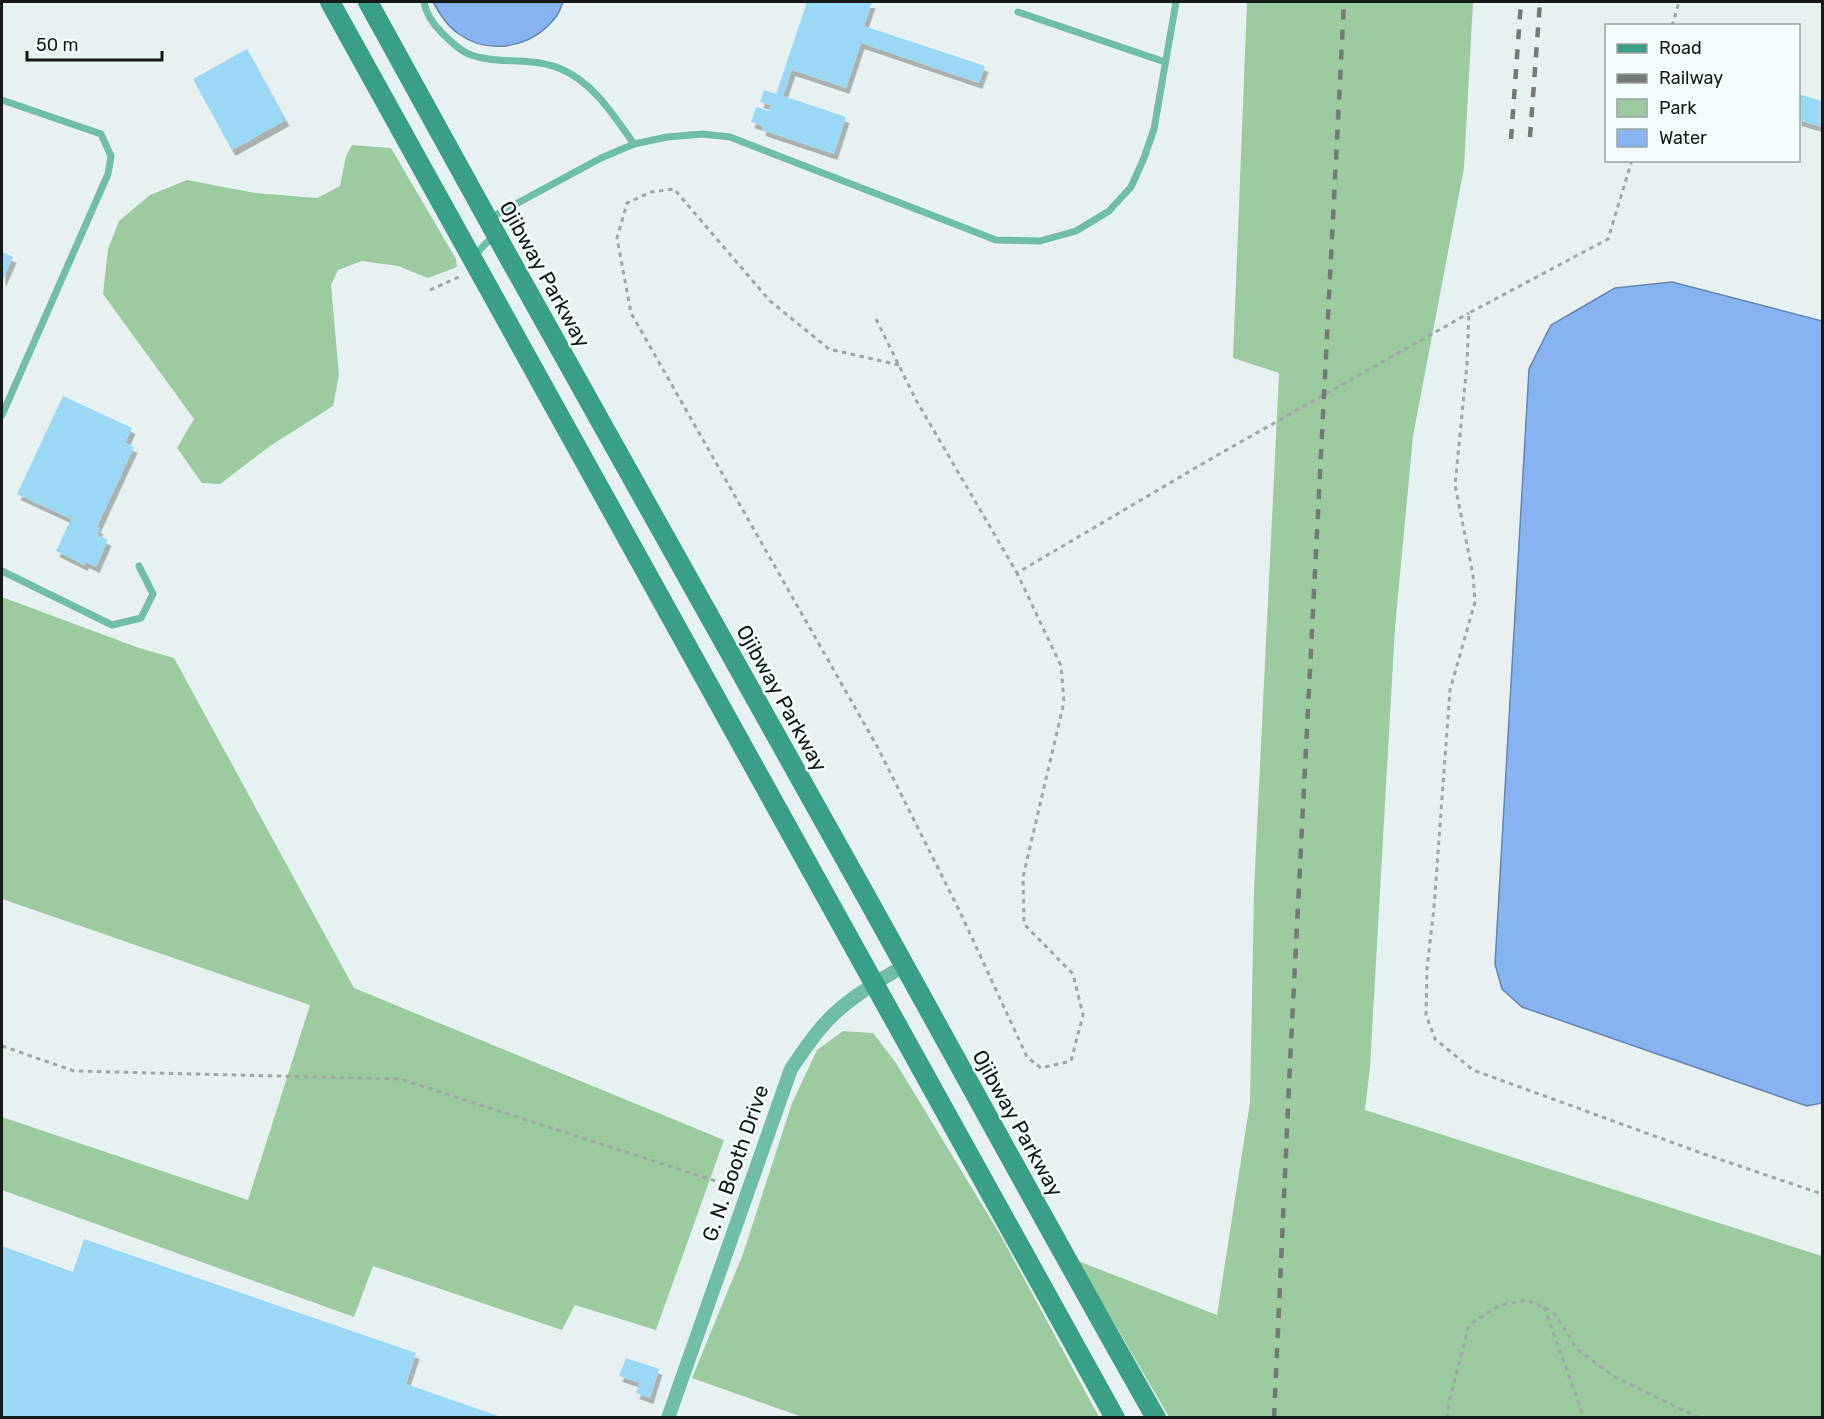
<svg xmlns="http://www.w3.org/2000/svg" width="1824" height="1419" viewBox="0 0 1824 1419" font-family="Rubik,sans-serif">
<defs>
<filter id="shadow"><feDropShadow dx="3.5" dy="6" stdDeviation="0" flood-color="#0004"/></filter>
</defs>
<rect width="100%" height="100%" fill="#e8f1f2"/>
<g fill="#9dcba1">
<path d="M1247,2H1473L1464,168L1413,436L1395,628L1370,1067L1365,1110L1822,1256V1417H1169L1078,1261L1217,1315L1250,1102L1254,890L1279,373L1233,358Z"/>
<path d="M352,145L391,148L456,259L457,267L428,278L398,266L362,261L338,270L331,285L339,375L333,406L270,446L220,484L202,483L177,448L194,419L103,294L108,249L119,221L150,195L187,180L255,193L317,198L340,186L346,156Z"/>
<path d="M2,597L139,648L174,658L354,988L724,1140L656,1330L575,1305L562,1330L373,1266L354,1317L2,1190V1117L248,1200L310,1005L2,899Z"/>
<path d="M843,1031L873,1033L896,1063L1001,1236L1099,1417H802L692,1378L743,1254L792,1103L817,1050Z"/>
</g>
<g fill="#87b4f1" stroke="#6586b0" stroke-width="1.5">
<path d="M433,2H563C561,7 559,14 555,18C532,47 490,56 459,34C447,26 440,14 433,2Z"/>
<path d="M1672,282L1822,321V1103L1807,1106L1522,1007L1502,989L1495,964L1529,369L1551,325L1615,288Z"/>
</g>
<g fill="#9ad8f5" filter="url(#shadow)">
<path d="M807,2H872L864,26L985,66L979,83L861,43L846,88L792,70L783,96L846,117L834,154L762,130L763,126L751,122L756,107L769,111L771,105L760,102L764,90L776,94Z"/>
<path d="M247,49L286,120L232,150L193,79Z"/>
<path d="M1798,94L1822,101V127L1798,120Z"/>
<path d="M2,252L13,257L2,282Z"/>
<path d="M63,396L132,428L125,443L134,447L97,527L100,528L97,535L108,540L96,567L86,562L84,565L56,551L71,519L17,494Z"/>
<path d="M84,1239L416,1353L406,1384L504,1418H2V1246L73,1272Z"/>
<path d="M626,1358L659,1369L650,1398L636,1393L640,1383L619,1376Z"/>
</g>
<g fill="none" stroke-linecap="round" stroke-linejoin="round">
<g stroke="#a0a7a8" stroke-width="3" stroke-dasharray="4.5 4.5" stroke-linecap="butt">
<path d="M1672,26L1679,2"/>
<path d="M1632,160L1608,239L1469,313L1467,364L1455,485L1473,575L1475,602L1450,690L1434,907L1427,968L1426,1015L1435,1039L1473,1070L1704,1154L1822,1194"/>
<path d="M430,290L461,276"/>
<path d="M876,319L916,400L1017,573L1214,457L1469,313"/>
<path d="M899,365L829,349L770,301L674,189L651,192L627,203L617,238L631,313L878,748L960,912L1027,1057L1041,1068L1071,1061L1083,1015L1073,974L1024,924L1023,877L1064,702L1061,666L1017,573"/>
<path d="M2,1046L74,1071L400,1079L734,1187"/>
<path d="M1544,1307L1584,1418"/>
<path d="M1447,1418L1449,1402L1469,1325L1498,1306L1526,1300L1544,1307L1553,1311L1577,1349L1613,1376L1699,1418"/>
</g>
<g stroke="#70bda8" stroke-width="7">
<path d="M424,2C426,13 434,25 442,33C450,41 460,51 471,55C499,65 531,56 561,69C594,83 614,116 634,144"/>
<path d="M1018,12L1165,62"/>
<path d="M2,100L101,134L111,156L108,174L2,415"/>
<path d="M490,218L601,158L634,144L667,137L702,134L730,137L996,240L1040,241L1076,231L1109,211L1131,187L1144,158L1154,129L1176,2"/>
<path d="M474,256L493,236"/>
<path d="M2,571L112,625L141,618L153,594L139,566"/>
</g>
<path stroke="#70bda8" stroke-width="14" d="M668,1418L791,1069C806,1047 821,1024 842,1007C861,991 883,978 904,966"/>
<g stroke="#399f87" stroke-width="20">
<path d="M330,2L1115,1418"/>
<path d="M368,2C532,302 700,600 867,898C963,1071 1058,1246 1156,1418"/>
</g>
<g stroke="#74797a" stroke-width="4.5" stroke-dasharray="10 10" stroke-linecap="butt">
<path d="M1530,137L1540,2"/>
<path d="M1511,139L1521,2"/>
<path d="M1274,1418L1290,1063L1344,2"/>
</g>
</g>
<g text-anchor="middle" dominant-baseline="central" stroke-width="5" stroke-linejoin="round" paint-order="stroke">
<g font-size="21" fill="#161919" stroke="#f5feff">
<text transform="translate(545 274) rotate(61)">Ojibway Parkway</text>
<text transform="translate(782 698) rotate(61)">Ojibway Parkway</text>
<text transform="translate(1018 1123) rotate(61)">Ojibway Parkway</text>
<text transform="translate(735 1163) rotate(-71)">G. N. Booth Drive</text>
</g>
</g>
<rect width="1824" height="1419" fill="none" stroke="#161919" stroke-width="6"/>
<rect x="1605" y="24" width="195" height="138" fill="#f5feff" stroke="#9ca2a3" stroke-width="1.5"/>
<rect x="1617" y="44" width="30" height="9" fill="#399f87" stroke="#9ca2a3" stroke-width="1.5"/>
<text x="1659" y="54" font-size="18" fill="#161919">Road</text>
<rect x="1617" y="74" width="30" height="9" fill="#74797a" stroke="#9ca2a3" stroke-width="1.5"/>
<text x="1659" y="84" font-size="18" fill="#161919">Railway</text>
<rect x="1617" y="99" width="30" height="18" fill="#9dcba1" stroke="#9ca2a3" stroke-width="1.5"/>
<text x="1659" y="114" font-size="18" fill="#161919">Park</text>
<rect x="1617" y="129" width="30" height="18" fill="#87b4f1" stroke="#9ca2a3" stroke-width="1.5"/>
<text x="1659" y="144" font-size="18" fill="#161919">Water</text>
<path d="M27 51v9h135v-9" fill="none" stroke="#161919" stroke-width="3"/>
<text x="36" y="51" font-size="18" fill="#161919" stroke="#f5feff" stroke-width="4.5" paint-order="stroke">50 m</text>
</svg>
